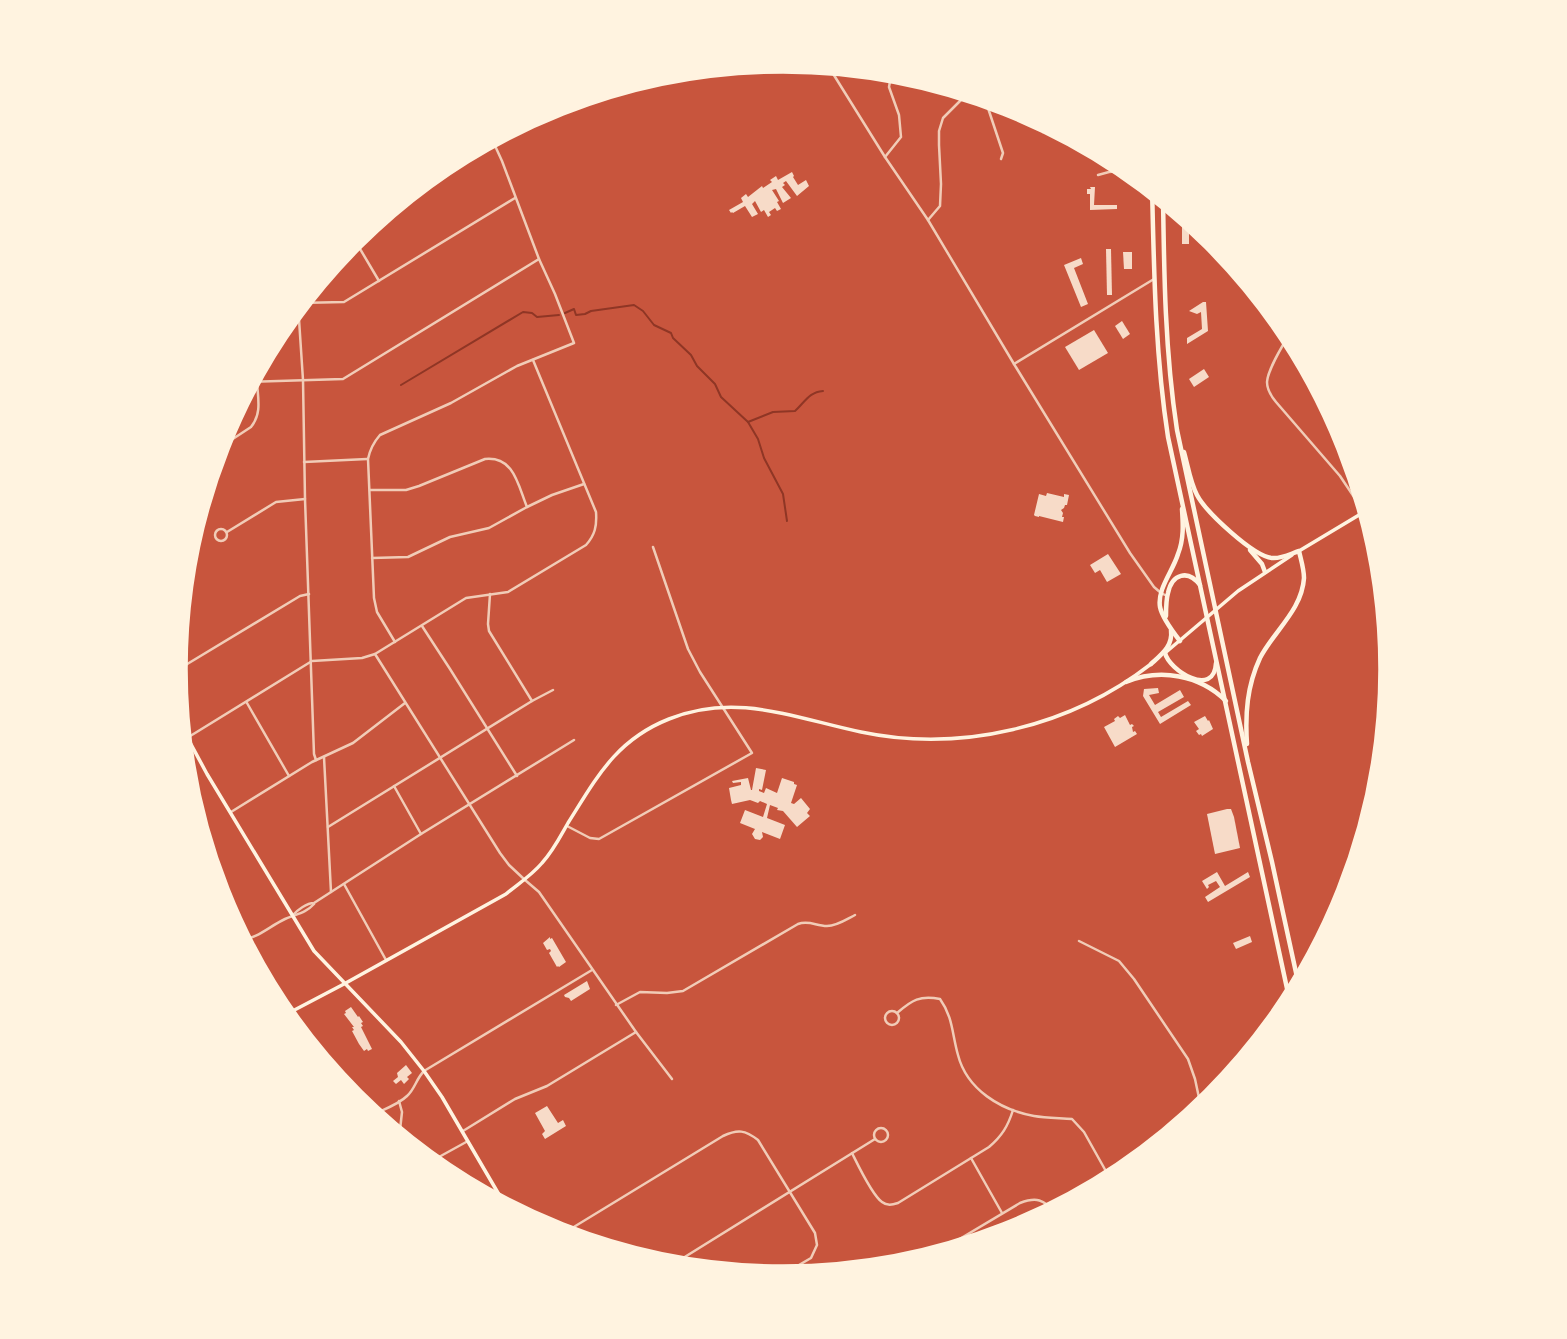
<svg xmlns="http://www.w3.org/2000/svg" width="1567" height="1339" viewBox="0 0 1567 1339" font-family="'Fira Sans',sans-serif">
<rect width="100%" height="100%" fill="#c8553d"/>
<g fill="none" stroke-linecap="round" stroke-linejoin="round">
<g stroke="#8f3625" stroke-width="2">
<path d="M565,313L574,309L576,315L585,314L591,311L634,305L643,311L654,325L671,333L673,338L691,355L697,366L715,384L721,397L748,422L758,439L764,458L783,494L787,521"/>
<path d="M401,385L523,312L532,313L537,317L559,315"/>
<path d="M748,422L773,412L795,411C805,402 809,392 823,391"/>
</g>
</g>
<g fill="#f7dbc8">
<path d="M792,172L794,176L793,177L798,185L806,180L809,186L797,196L786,181L783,183L785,185L782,187L791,198L783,203L776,189L772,190L779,201L777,202L781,209L777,211L775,208L769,212L771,215L768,217L764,210L761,212L755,201L752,204L758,214L752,217L745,206L733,213L732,212L731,213L729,210L743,202L741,198L746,194L748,197L762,186L763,188L772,182L770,180L776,176L778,180Z"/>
<path d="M1090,187H1095L1094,205H1117V209L1090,210V194H1087V189H1091Z"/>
<path d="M1182,218H1188V224L1197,223L1205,230H1189V244H1182Z"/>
<path d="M1106,249H1111L1112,295H1107Z"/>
<path d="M1123,252H1132V269H1124Z"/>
<path d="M1081,258L1083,264L1074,268L1088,304L1081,307L1064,265Z"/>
<path d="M1203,302H1206L1208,331L1187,344V338L1202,329L1201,312L1197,314L1189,311Z"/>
<path d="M1122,321L1130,334L1123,339L1115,326Z"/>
<path d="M1094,330L1108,353L1079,370L1065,347Z"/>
<path d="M1204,369L1209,377L1194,387L1189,379Z"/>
<path d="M1047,493L1064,497V494L1069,495L1067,505H1065L1064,508L1061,510L1063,513L1062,517H1064L1063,522L1039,516V517L1035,516L1034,515L1039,494L1046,496Z"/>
<path d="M1108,554L1121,574L1107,582L1100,570L1095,573L1090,565Z"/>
<path d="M1158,688L1159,693L1149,695L1155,705L1180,690L1184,697L1158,712L1161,717L1188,701L1191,705L1160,724L1143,696L1144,689Z"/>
<path d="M1125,715L1130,725L1132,724L1134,726L1132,727L1133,732L1135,731L1137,734L1115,747L1104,727L1115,721L1114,719L1118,716L1120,718Z"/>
<path d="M1205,716L1208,721L1209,720L1213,729L1202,736L1201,734L1199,735L1196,731L1199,729L1194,722Z"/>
<path d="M756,768L766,770L762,790L759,789V791L764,793L766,788L777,793L782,778L794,782V784L797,785L791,803L794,804L801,798L810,809L807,813L810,816L797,827L783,811L777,810L778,808L770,805L767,818L785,825L780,839L762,832L763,837L760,840L755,839L752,834L755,829L740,823L745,810L763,817L767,804L760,801L758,803L750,800L732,804L731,800L729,788L741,785V782L733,783L732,781L748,778L751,790H752Z"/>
<path d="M1227,809H1231L1234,817L1240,848L1215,854L1207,814Z"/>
<path d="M1217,872L1225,886L1248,872L1250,877L1208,902L1205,897L1220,887L1216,881L1208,885L1209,887L1207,889L1202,881Z"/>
<path d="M1250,936L1252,942L1236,949L1233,943Z"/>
<path d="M550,937V939L552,938L566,962L559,967L558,966L557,967L549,953L551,951L550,949L547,950L543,943Z"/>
<path d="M587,981L590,989L571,1001L569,998L565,997L564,995Z"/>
<path d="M351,1007L358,1017L359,1016L363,1022L361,1023L363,1026L361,1027L372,1049L368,1051L367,1049L364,1051L359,1044L352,1031L354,1030L352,1027H354L344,1014L346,1013L345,1011Z"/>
<path d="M406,1065L412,1073L407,1077L409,1079L404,1084L401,1080L396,1084L393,1081L398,1077L397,1073Z"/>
<path d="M547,1106L558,1123L563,1120L566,1126L545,1139L542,1134L545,1131L535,1113Z"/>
</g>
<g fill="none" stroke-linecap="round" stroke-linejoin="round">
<g stroke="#f1ccb7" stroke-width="2.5">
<path d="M827,64L885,157L928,220L1014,364L1130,553L1154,587L1161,593L1167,596"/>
<path d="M984,96L1003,153L1001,159"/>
<path d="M1038,117L1043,132"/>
<path d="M885,157L901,137L899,115L889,87L892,70"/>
<path d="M1098,175L1109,172L1132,170"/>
<path d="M1163,210H1180"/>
<path d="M928,220L940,206L941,184L939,145V131L943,118L962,99L977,94"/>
<path d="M353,237L379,281"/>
<path d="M299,303L344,302L515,198"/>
<path d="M298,304L303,380L305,499L314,754L316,760"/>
<path d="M1291,331C1284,344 1268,368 1267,382C1267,390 1271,396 1276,402L1340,476L1364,512"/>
<path d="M1014,364L1154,279"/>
<path d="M249,382L343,379L539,259"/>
<path d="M216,450L251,427C262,413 258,399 257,382"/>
<path d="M304,462L367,459"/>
<path d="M370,490H406L419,486L485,459C514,456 518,485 527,507"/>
<circle cx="221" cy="535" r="6"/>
<path d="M227,532L276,502L305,499"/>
<path d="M372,558L408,557L450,537L489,528L527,507L552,495L584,484"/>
<path d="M490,594L488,624L489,631L532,701"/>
<path d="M422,626L450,669L517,776"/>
<path d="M395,642L377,612L374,598L368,459C370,449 373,443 380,435L451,403L517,366L574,343L555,294L539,259L502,161L491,137"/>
<path d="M375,654L500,853L509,865L525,880"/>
<path d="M174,672L300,596L309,594"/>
<path d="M247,703L289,776"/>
<path d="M187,738L312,661L362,658L375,654L466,598L508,592L586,545C595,535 597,526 596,512L533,360"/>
<path d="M324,757L331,892"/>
<path d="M394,786L421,834"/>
<path d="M231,812L312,762L353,743L405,703"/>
<path d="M567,826L590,838L599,839L752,753L700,672L688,649L653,547"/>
<path d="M328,827L532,701L553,690"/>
<path d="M344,884L386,960"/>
<path d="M292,916C297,910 307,903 314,903L421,834L574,740"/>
<path d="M240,941C258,938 270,926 285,919C296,914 306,913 314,904"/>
<path d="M1079,941L1119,961L1134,979L1188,1059L1195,1079L1202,1112"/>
<path d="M616,1005L640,992L667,993L683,991L798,924C809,920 816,926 827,926C837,926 847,919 855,915"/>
<circle cx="892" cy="1018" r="7"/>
<path d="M897,1013C912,1000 920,995 940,999C953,1017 952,1034 958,1055C967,1090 1001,1110 1034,1116C1046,1118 1060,1118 1072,1119L1084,1132L1112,1182"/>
<path d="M636,1032L672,1079"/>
<circle cx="881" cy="1135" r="7"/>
<path d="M399,1139L402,1112L399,1101"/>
<path d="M852,1153C858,1165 872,1195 882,1202C887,1206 892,1205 898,1203L989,1147C1002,1136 1008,1126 1013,1110"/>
<path d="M971,1158L1002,1213"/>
<path d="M428,1163L468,1141"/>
<path d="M559,1236L723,1136C738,1129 745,1130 758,1140L815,1233L817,1245L811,1258L775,1279"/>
<path d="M921,1262L1020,1203C1036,1197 1044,1199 1055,1213"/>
<path d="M667,1268L875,1139"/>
</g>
<g stroke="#f1ccb7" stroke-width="2.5">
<path d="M370,1116C382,1110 398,1105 407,1096C415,1089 416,1079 424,1071L592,970"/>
<path d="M463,1131L515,1099L547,1086L636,1032L539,892L525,880"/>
</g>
<g stroke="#fff3e0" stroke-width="3.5">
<path d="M1299,551L1369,509"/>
<path d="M1165,653L1238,591L1292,555"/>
<path d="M179,722L207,774L314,951L401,1042L424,1071L442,1097L508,1210"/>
<path d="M283,1016L344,984L506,894C518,884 532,875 542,863C553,851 560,837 568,823C597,777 616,740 669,719C736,692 794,718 861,732C961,753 1070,727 1151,664"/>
</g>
<g stroke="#fff3e0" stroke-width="4.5">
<path d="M1152,186C1154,270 1155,353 1168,437L1291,1007"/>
<path d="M1163,195C1164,274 1165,352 1177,430L1248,762L1272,862L1300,991"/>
<path d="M1184,452C1188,466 1190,482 1197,495C1206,512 1253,556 1272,558C1281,559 1290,554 1299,551C1301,560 1304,569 1304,578C1302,610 1274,631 1260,658C1247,686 1245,714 1247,744"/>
<path d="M1250,550L1262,564L1265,572"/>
<path d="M1166,616C1166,608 1166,600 1168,593C1172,574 1188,569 1200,585"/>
<path d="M1180,641C1173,632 1162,617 1160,607C1157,589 1173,571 1178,554C1184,539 1183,524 1182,509"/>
<path d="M1165,653C1169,670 1214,699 1216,663"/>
<path d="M1151,664C1162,654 1173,646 1171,630"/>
<path d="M1126,682C1160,668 1200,675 1226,701"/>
</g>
</g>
<path d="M0 0H1567V1339H0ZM186 669a597 597 0 1 1 1194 0a597 597 0 1 1-1194 0Z" fill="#fff3e0" fill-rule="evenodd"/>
<path fill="none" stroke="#fff3e0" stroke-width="3.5" d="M186 669a597 597 0 1 1 1194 0a597 597 0 1 1-1194 0Z"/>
</svg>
